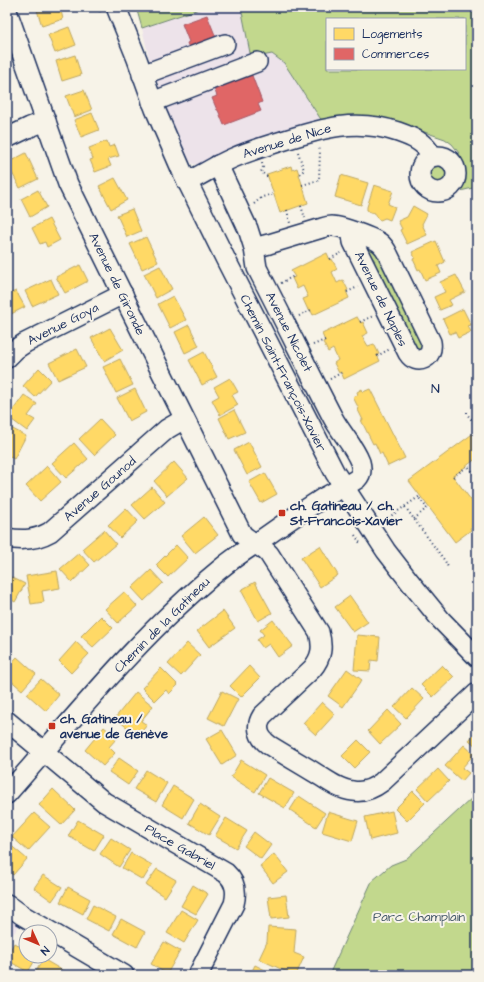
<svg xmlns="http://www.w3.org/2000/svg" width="484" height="982" viewBox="0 0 484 982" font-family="'Architects Daughter',sans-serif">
<rect width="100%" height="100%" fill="#f7f3e8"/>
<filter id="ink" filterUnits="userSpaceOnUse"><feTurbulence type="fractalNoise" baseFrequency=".025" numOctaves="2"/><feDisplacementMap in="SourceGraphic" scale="8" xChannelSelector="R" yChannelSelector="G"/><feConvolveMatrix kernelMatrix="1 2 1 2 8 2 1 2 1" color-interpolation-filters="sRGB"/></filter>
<g filter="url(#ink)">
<g fill="#ede3ea">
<path d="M205,7H241L251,57L272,54L284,63L322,121L205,165L201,163L198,165L193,164L190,161L166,107L149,58L142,28Z"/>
<path d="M7,915L20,924L7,944Z"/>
</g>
<g fill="#c2d88d" stroke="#6e8476" fill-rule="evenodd">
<path d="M136,7H205L142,28Z"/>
<path d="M241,7H477V187L456,192L462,184L464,174L463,162L459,153L452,144L445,139L401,124L322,121L284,63L272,54L251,58ZM327,19H465V69H327Z"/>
<circle cx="438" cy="174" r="9"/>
<path d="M362,243L376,249L425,348L417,353L371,263L375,261L373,258L370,260Z"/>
<path d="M477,786V975H329L372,881L391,865L406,859L473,797L470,793Z"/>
</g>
<g fill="#ffd966" stroke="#bba664">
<path d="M36,7H60L63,19L42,26Z"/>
<path d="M69,27L76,45L55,53L48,35Z"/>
<path d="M75,55L81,75L62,81L56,61Z"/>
<path d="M84,90L92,110L74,117L66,96Z"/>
<path d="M92,113L99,130L81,137L74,120Z"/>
<path d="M107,141L109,147L115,145L119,156L108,159L111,166L95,172L90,160L93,159L89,148Z"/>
<path d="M26,153L38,179L20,188L7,163Z"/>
<path d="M291,166L292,170L297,168L308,203L280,213L267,174Z"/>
<path d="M341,175L368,183L361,205L335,197Z"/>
<path d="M115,178L127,200L111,209L99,186Z"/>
<path d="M374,185L393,191L388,204L395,207L390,220L385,218L380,220L377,218L375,216V213L370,212L367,210V207Z"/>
<path d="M38,190L47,207L30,217L21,199Z"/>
<path d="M413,206L427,214L422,224L427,235L407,244L400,230L402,229L398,221L407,217Z"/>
<path d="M132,209L141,231L127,237L117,215Z"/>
<path d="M49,219L60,240L47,247L45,242L40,244L32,228Z"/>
<path d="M146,237L158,262L142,269L130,244Z"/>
<path d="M436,241L445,262L438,266L441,273L425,280L420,269L418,270L413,259L415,258L412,252Z"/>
<path d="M327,253L330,260L332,259L337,269L332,272L337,283L343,280L348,290L346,291L349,298L313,315L310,309L308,310L303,299L308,297L303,286L297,289L292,278L295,277L291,271Z"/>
<path d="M80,265L88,281L65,293L56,277Z"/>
<path d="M160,266L172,289L156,298L144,274Z"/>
<path d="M456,275L465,292L449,300L452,305L440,310L434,297L445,292L440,282Z"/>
<path d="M51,279L58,294L32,306L25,291Z"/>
<path d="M16,291L25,307L7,316V295Z"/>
<path d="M173,296L186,320L170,328L158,304Z"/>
<path d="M463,309L471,325L468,326L471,332L458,338L455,332L450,334L443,319Z"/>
<path d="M357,317L361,323L363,322L368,333L362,336L368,346L374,344L379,354L377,355L380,361L344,379L341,372L339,373L334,363L338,360L333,349L328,352L323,342L325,341L322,334Z"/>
<path d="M189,325L199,346L185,353L175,332Z"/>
<path d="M110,328L123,350L104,361L91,338Z"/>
<path d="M77,349L86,367L58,380L49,363Z"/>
<path d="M204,352L217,377L202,385L189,360Z"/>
<path d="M120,359L133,385L116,393L103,367Z"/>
<path d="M39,368L51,380L35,397L23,386Z"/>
<path d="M230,378L238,392L232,395L238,405L220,415L212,400L219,396L214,387Z"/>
<path d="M135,389L146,412L129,421L117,398Z"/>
<path d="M362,389L363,392L370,389L405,458L388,466L382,453L380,454L375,443L373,444L361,420H363L358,410L359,409L353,397L358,395L357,392Z"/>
<path d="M24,395L37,404L28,416L35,420L27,431L8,417Z"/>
<path d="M234,410L245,432L229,439L219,418Z"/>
<path d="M100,419L115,435L94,455L79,439Z"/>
<path d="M9,427L26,436L14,459L7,455V432Z"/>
<path d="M475,432L477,435V458L453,476L477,508V523L470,528L471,530L455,542L409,481Z"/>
<path d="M249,442L262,467L247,475L234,450Z"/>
<path d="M74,443L88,459L66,478L52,463Z"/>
<path d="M174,462L188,478L167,496L154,481Z"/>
<path d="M47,466L61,482L40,501L26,486Z"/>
<path d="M265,473L277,494L261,503L249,482Z"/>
<path d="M152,487L165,502L145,519L132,505Z"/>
<path d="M126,508L138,521L120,538L108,525Z"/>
<path d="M204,517L218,535L195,553L181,536Z"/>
<path d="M104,530L116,544L94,562L82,549Z"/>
<path d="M176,545L188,558L168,577L156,565Z"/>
<path d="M320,546L338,575L320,587L301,558Z"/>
<path d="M79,553L90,565L72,582L60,569Z"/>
<path d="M151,570L163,583L144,601L132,588Z"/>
<path d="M57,571L60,588L42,591L44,602L31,604L26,576Z"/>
<path d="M7,575L25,584L15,602L7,597Z"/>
<path d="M255,582L272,613L258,621L241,590Z"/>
<path d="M124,592L137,606L118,623L105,609Z"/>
<path d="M350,596L368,622L353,632L335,607Z"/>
<path d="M223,611L235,628L209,647L197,631Z"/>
<path d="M101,616L113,628L93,647L81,636Z"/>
<path d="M273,620L293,646L278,657L269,644L263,648L257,640L264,635L260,630Z"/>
<path d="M357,635L380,637L378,661L371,660L370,671L354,670Z"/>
<path d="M76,642L89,654L71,673L59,661Z"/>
<path d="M187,643L200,655L181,676L168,664Z"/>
<path d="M17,657L36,674L22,690L7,677V668Z"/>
<path d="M442,665L454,677L433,697L421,685Z"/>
<path d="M249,666L260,678L241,697L230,686Z"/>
<path d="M161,668L178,685L169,694L166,690L155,701L142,688Z"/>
<path d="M347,669L362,680L343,707L328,696Z"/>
<path d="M41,679L59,695L46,711L27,694Z"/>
<path d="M412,688L424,699L406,718L394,707Z"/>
<path d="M222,691L238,699L224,726L208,718Z"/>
<path d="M136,692L153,706L141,721L147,725L138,736L115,718Z"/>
<path d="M322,702L335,714L316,735L303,723Z"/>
<path d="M388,710L401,724L380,744L368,731Z"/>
<path d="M104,727L117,738L109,747L115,753L103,766L85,750Z"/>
<path d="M222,730L237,755L222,765L206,739Z"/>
<path d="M477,731V747L469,740Z"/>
<path d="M358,740L370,752L354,768L342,756Z"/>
<path d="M464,745L474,754L462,768L469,773L462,781L445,766Z"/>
<path d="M119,758L138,771L128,785L109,772Z"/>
<path d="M241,760L265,775L255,792L231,777Z"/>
<path d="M438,769L449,781L428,801L417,789Z"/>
<path d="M146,770L167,783L156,802L134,789Z"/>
<path d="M268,778L294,793L285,808L259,793Z"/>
<path d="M173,786L194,799L183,818L162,805Z"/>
<path d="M53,789L75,810L61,825L39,805Z"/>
<path d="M413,791L425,803L407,821L395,809Z"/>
<path d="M299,796L325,813L316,827L290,810Z"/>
<path d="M200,804L220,817L209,835L189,823Z"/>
<path d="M392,811L397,833L370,840L365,817Z"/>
<path d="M328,812L358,821L352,841L322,832Z"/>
<path d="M34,813L50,827L28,851L12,837Z"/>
<path d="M226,818L247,831L236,848L215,836Z"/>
<path d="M78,820L104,835L94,851L68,836Z"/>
<path d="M254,832L271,845L261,859L244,846Z"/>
<path d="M111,838L130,850L119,867L100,854Z"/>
<path d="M8,843L27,859L13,875L7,870V845Z"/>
<path d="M131,853L152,865L143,880L122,868Z"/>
<path d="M274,854L288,872L273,883L260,866Z"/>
<path d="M157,869L176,880L165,897L146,885Z"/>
<path d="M43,875L62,887L52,901L34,888Z"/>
<path d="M193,885L208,894L196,914L181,906Z"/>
<path d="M68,887L90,899L83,914L60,902Z"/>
<path d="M286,895L289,917L271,919L268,897Z"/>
<path d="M93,905L116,917L109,931L86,919Z"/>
<path d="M181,910L198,920L184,943L167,933Z"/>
<path d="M121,919L145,932L137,947L113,934Z"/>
<path d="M268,927L296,929L294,953L304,957L296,975H294L259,959L267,942Z"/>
<path d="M164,942L180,951L167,974L151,964Z"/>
<path d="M14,943L26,950V956L37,957L28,972L7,960V956Z"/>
<path d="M43,959L67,973L66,975H34Z"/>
<path d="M255,965L275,975H250Z"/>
</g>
<g fill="#e06666" stroke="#a55664">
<path d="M207,15L217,40L189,48L187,43L189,42L182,24Z"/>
<path d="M251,73L262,102L258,104L261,111L224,125L218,110H217L212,98L217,96L213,86Z"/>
</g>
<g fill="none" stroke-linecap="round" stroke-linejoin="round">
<defs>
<g id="minor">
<path d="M116,7L137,59L155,109L182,171L226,260L335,473L386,551L410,582L441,620L477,657"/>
<path d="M7,11L68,184L116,281L242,534C250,542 262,546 269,554L319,632C323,647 322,657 312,669L262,716C255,727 259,738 269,745C285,755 301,764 317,774C328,781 340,790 353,791C364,793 374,788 382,782L477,693"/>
<path d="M142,75L225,44"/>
<path d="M152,102L257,62"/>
<path d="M7,138L30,127L46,121"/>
<circle cx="438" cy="174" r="18"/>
<path d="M187,182C203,174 217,165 233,158C249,151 266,146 282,141C323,128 356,118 398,132C412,137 425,142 432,156"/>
<path d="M254,248L269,244L322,228C325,227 328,226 332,226C340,226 374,238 380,243C385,247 387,252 389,256L431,342C434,358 417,367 408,353L353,242L352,236V232"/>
<path d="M7,358L16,349L25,343L123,294"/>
<path d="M7,538C23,541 36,540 50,532L167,429L184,419"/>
<path d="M7,721L104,802L226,873C236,882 237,892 234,904L198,975"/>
<path d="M7,794C75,717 139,636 219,570C231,560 244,551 258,542C279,527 301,512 323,498C334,492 346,486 357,479C362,474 362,469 360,462C354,446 341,433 333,418C308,370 285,322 260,274L257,268L254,248L248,229L218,165"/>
<path d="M7,904L22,915L124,975"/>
</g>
</defs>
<use href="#minor" stroke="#1b2f5e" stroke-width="22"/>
<g stroke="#1b2f5e" stroke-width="2" stroke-dasharray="1 3" stroke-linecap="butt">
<path d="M99,7L100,12"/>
<path d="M298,152L304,170L299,175"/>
<path d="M262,163L263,167L261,172L268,177"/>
<path d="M302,185L319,180L320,151L319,147"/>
<path d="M254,204L262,197L274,194"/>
<path d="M301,206L305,218"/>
<path d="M287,210L290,223"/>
<path d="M330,259L341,253"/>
<path d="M281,283L294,276"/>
<path d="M347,292L358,287"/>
<path d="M299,316L311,310"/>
<path d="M360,322L373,316"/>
<path d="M313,345L325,340"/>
<path d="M377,356L390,349"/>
<path d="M330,379L341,373"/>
<path d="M467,412V414L477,427"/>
<path d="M472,419L477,415"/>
<path d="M453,477L468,466L475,475L477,473"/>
<path d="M405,507L445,561L448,567"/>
<path d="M414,519L427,508L419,498"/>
<path d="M385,520L420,496"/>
<path d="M355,535L360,543"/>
</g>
<use href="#minor" stroke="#f7f3e8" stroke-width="19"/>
</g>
</g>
<g fill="#c8321e" stroke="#f7f3e8" stroke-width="1.5">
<rect x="278" y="509" width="8" height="8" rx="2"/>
<rect x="48" y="722" width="8" height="8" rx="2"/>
</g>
<g text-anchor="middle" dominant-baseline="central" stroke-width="4" stroke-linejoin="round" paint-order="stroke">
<g font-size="13" fill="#1b2f5e" stroke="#f7f3e8">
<text transform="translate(287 141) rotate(-17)">Avenue de Nice</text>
<text transform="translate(117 284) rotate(64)">Avenue de Gironde</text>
<text transform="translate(381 299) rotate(64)">Avenue de Naples</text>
<text transform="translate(63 324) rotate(-27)">Avenue Goya</text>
<text transform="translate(289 332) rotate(63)">Avenue Nicolet</text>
<text transform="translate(283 373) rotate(63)">Chemin Saint-François-Xavier</text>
<text transform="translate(100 489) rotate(-41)">Avenue Gounod</text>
<text transform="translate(162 625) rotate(-45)">Chemin de la Gatineau</text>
<text transform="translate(180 847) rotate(30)">Place Gabriel</text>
</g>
<g font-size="13" font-weight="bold" fill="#1b2f5e" stroke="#f7f3e8" text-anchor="start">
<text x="290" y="506">ch. Gatineau / ch.<tspan x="290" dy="15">St-Francois-Xavier</tspan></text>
<text x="60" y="719">ch. Gatineau /<tspan x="60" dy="15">avenue de Genève</tspan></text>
</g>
<g font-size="13" fill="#45596a" stroke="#f7f3e8">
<text x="419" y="917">Parc Champlain</text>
</g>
<g font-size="14" letter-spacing="1" fill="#1b2f5e" stroke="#f7f3e8">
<text x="436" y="389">N</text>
</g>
</g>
<rect width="484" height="982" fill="none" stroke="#f7f3e8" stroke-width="24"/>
<rect x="12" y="12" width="460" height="958" fill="none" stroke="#1b2f5e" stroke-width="1.5" filter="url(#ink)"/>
<rect x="326" y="18" width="140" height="52" fill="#f7f3e8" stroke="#9fa5b1"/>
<rect x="334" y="28" width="20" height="12" fill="#ffd966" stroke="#9fa5b1"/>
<text x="362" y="38" font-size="12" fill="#1b2f5e">Logements</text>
<rect x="334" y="48" width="20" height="12" fill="#e06666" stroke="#9fa5b1"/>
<text x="362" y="58" font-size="12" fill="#1b2f5e">Commerces</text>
<g transform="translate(38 944) rotate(134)"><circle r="19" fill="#f7f3e8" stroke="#9fa5b1"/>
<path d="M0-3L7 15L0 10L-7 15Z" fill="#c8321e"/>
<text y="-6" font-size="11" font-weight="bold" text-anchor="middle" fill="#1b2f5e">N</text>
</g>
</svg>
